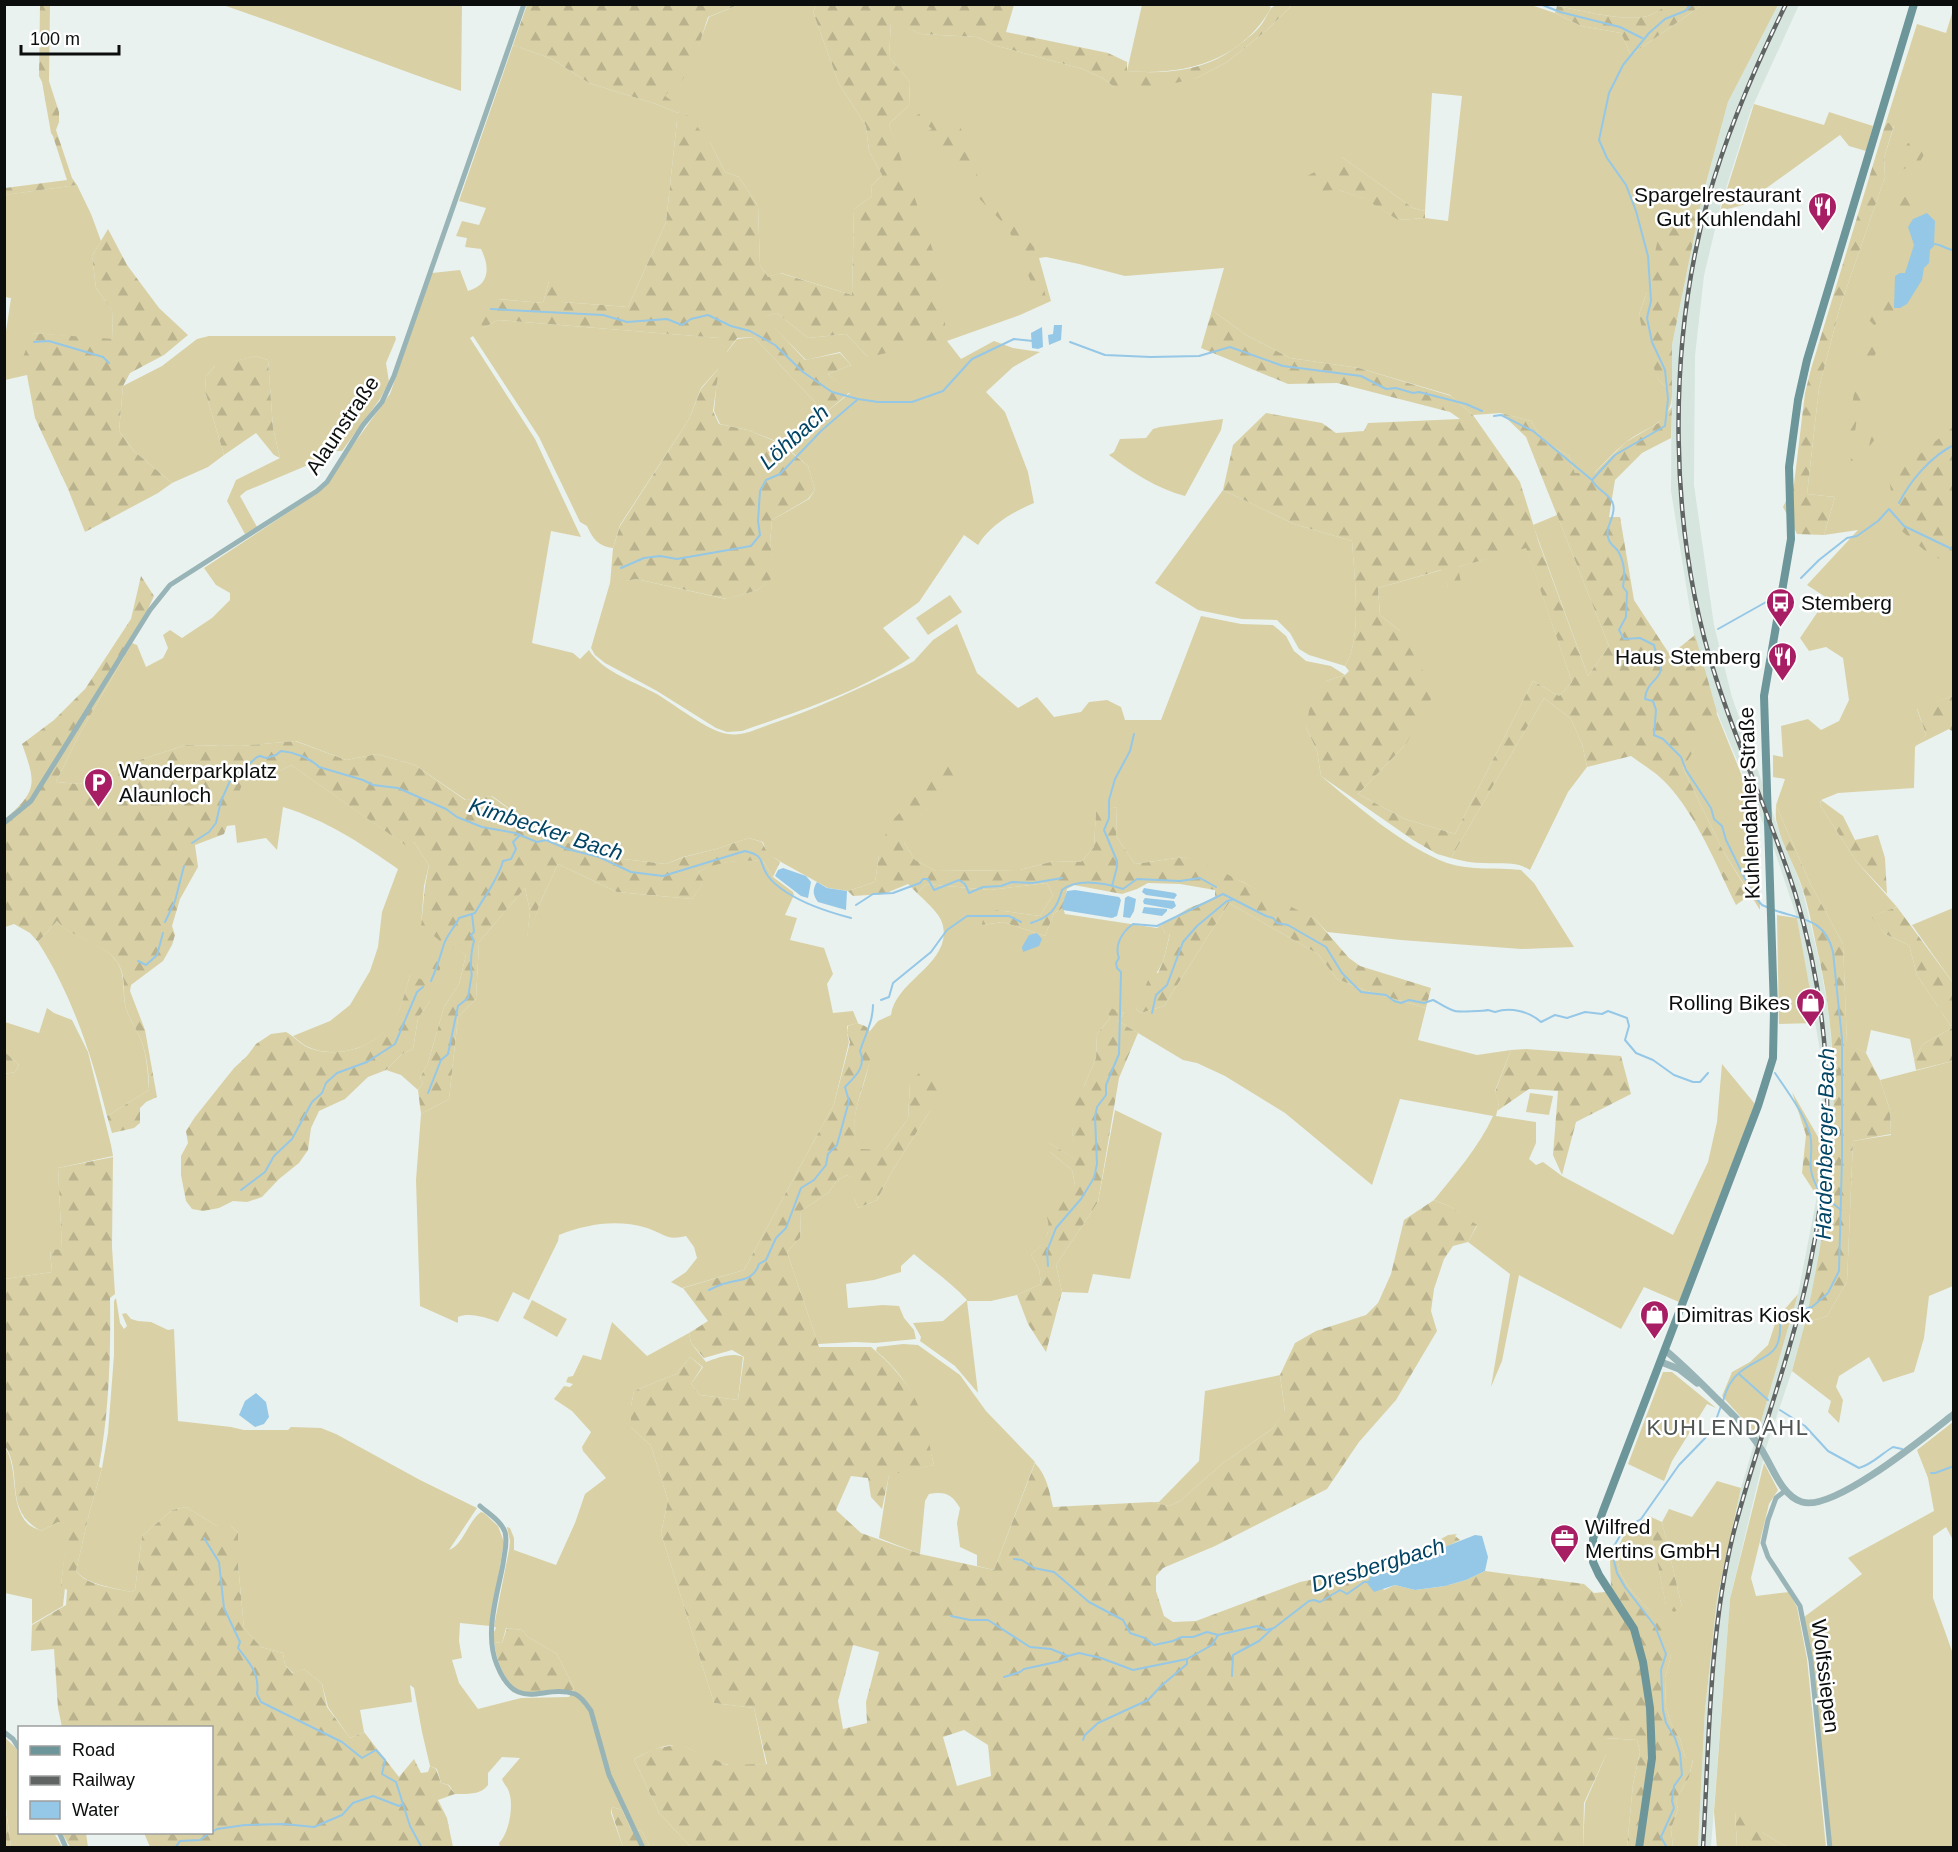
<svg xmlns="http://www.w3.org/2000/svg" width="1958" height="1852" viewBox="0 0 1958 1852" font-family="Helvetica,sans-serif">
<defs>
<pattern id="forest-firs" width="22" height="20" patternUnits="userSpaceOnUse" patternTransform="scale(1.5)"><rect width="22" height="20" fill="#d9d1a5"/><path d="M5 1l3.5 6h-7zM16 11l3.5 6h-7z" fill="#b9b28d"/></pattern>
</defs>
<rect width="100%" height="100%" fill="#eaf2ef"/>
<path fill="#d6e6df" d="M1778,5H1799L1751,110L1721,204L1704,276L1695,356L1694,485L1714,625L1732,697L1776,822L1802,888L1820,964L1829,1014L1835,1089L1832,1165L1819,1260L1805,1323L1792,1371L1766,1448L1730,1599L1711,1847L1698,1848L1705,1710L1717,1599L1741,1488L1798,1294L1817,1196L1821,1142L1823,1068L1797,918L1775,852L1717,712L1694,635L1671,491L1672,345L1702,198L1728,102Z"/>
<g fill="#d9d1a5" fill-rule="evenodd">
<path d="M1268,4L1271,8C1241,61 1185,76 1127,71L1142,5Z"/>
<path d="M1558,4L1668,5C1660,10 1652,16 1642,17C1622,21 1579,10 1557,6Z"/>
<path d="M223,5H462L461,91C382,64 303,32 223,5Z"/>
<path d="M738,5H816L813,12L839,84L866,126L869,151L882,175L871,186L872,196L854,209L852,295L781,273L768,277L760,265L758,206L739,177L725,172L710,142L677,121L666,222L628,307L563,302L549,281L543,303L498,299L483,328L498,320L720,338L727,352L737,339L754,337L825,413L850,393L828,374L851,365L840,352L806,360L764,317L777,313L808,338L846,334L868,357L898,152L889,124L909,105L910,82L889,57L891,21L921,34L977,37L997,46L1083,69L1104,79L1114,87L1197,78L1227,62L1267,30L1292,5H1531L1555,13L1581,26L1621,33L1631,55L1702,5H1778L1728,102L1702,198L1678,206L1639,314L1658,379L1672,393C1672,425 1646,426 1625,443C1614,452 1604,463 1594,473H1575L1569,456L1543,441L1531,421L1501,413L1473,415L1450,395L1359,368L1290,358L1246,335L1212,310L1224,268L1125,276L1079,264L1046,257L1039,258L1051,301L1020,315L947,341L961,359L994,341L1013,348L1040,352L1013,367L986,392L1005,412L1028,472L1034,503C1013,512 990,525 978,545L964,535L919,602L883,628L910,658C859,692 799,711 742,731L727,732L716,728L657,691L605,663L595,655L591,648L610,583L636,579L726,599L758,590L776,574L770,543L772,520L809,499L815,490L808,466L788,449L773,440L748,430L720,424L714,411L718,369L701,388L689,419L620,525L613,548C599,547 592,538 587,526L580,522L539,437L473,336L470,338L535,439L581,537L551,531L532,643L573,653L580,659L589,650C601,670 632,681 653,692C672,702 708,732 728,734C742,736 755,730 768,725C814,710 858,689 902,668L914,661L933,640L957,624L977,673L1018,708L1037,697L1054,717L1081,712L1089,702L1107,700L1121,707L1125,720H1161L1201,616L1241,624L1273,625L1286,636L1294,651L1306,661L1331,666L1345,675L1326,681L1306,727L1317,751L1321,776C1356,805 1404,847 1447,863C1471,871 1497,867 1521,870L1534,883L1574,947L1521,949L1401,940L1327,932L1315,919L1278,902L1243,882L1183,857L1135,864L1116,836L1117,807L1096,812L1094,847L1081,862L1054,861L1020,870L936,871L915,860L904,842V830L963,772L879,855L875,882L848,891L828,888L781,862L767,853L763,842L749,838L716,849L683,857L666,864L623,859L585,851L535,827L492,796L466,800L415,765L377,754L346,760L296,741L241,746L186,745L130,763L80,784L56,782L80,733L132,643L137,645L146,667L163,658L168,648L163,635L170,630L182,638L212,618L230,600V593L216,585L204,568L319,492L390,394L432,273L460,270L468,291C490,285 490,267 481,249L465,247L467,238L456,236L462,221L479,225L486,208L459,201L513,45L552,59L589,83L656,104L678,113L681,108L664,96L696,52L709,17ZM1432,93L1462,96L1448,221L1425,218L1398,220L1366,199L1339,190L1342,157L1413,208L1425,211Z"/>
<path d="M1953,10V696L1917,709L1926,735L1915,747L1914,788L1838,793L1821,800L1820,805L1856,861L1897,907L1872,916L1885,934L1909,945L1917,975L1952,1028L1923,1044L1914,1059L1910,1039L1871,1030L1866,1053L1847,1044L1843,944L1809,881L1776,805L1785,779L1773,777V755L1783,757L1781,726L1808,719L1821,730L1839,721L1849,700L1843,658L1826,647L1809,651L1800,638L1827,598L1807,585L1858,530L1824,535L1835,497L1807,494L1819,388L1840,307L1885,177L1884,158L1894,126L1886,122L1917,24L1946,33Z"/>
<path d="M1754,104L1824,125L1829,112L1873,126L1866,151L1849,146L1840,135L1743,205L1720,211Z"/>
<path d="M77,185L91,214L101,241L92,256L96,288L112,310L113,340L33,333L27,375L5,380V338L11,298L5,297L4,195Z"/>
<path d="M209,336H395L396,339L386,363L389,382L380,399L342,451H335L320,460L246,491L240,496L257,527L245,534L227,501L236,480L280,458L273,428L268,360L256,356L215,366L206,376L205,391L224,455L208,467L172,483L134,451L119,431L123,386L162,366L197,339Z"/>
<path d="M1223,419L1221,430L1185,496C1158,489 1131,472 1109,455L1114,452L1120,439L1146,438L1153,429L1160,427Z"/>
<path d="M1223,490L1294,524L1352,541C1354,574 1363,638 1345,666L1309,655L1299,649L1290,633L1277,620L1242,619L1198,610L1155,583Z"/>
<path d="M1557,515L1609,646L1588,676L1533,525Z"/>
<path d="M1526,547L1572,682L1559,696L1533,681L1455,834L1405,819L1358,794L1406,744L1400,631L1380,615L1378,588L1442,570L1448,587L1458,567Z"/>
<path d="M950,595L962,612L928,635L916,618Z"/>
<path d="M1544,698L1571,719L1582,744L1587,767L1568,792L1530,870C1517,861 1500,864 1484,863C1473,863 1462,861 1451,858Z"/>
<path d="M1716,712L1759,818L1760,910L1722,849L1683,768Z"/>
<path d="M291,765L407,846L414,842L429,865L424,886L421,926L466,955L459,984L444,1007L428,1063L420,1078L423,1083L418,1090L401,1075L386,1070L402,1054L413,1049L418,1018L430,1001L410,975C405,992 401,1013 389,1027C370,1049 335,1059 308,1047C303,1045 298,1040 293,1036L330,1021L350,1005L370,971L378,947L382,912L398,869C362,844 326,820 283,807L277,850L266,838L237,843L235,825L226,826L243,779L261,772L279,771Z"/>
<path d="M743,860L763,861L773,877L793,892L794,895L785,915L797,918L790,940L824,948L833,974L827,984L833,1013L853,1011L858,1023L847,1026V1033L849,1042L834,1104L744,1270L682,1288L671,1282L686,1272L697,1258L694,1247L686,1236C666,1241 665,1234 647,1228C616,1219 588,1224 559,1235L558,1241L529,1300L513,1292L498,1322C487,1318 470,1312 458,1317V1323L420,1306L416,1180L421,1114L449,1099L458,1017L476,999L479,942L525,888L530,911L527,940L540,903L558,864L617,892L692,899L703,883L698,872L714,864Z"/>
<path d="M1047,883L1053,895L1040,916L997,910L982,925L1003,922L1045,936L1054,913L1063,908L1065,914L1157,928L1161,925L1165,933H1170L1163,962L1136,1009L1141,1013L1164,1006L1229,903L1318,954L1337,979L1367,991L1426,1008L1418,1040L1477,1055L1511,1050L1495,1091L1499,1103L1496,1116L1536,1122V1143L1529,1159L1536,1165L1543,1162L1562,1176L1673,1235L1708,1162L1717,1122L1722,1064L1755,1104L1679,1302L1644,1287L1621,1329L1519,1275L1502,1361L1491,1387L1510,1274L1468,1242L1477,1226L1449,1206L1434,1200C1455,1174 1479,1147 1493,1116L1400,1099L1372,1185L1285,1113L1225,1076L1197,1063L1183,1060L1118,1021L1124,1013L1106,1007L1110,1018L1097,1034L1096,1058L1084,1086L1072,1132L1078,1161L1049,1143L1050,1152L1072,1170L1075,1185L1050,1225L1045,1241L1031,1255L1039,1269L1041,1284L1017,1295L991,1301H967L978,1393L955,1366L920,1341L921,1337L913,1323L943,1321L967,1300C951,1282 932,1270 914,1254L901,1266V1272L874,1280L846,1284L848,1308L883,1305L899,1306L904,1318L914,1330L916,1339L875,1343L855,1342L818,1344L787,1252L800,1238L801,1211L829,1192L837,1180L847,1175L855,1179L854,1198L858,1208L877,1200L891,1173L930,1111L910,1083L908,1119L885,1150H861C844,1126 863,1093 868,1068C871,1056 871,1044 870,1031L878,1021L891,1015C895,981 951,964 943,926C941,914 926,902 917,893L926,884L990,890Z"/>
<path d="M1953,908V983L1912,925Z"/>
<path d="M1777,915L1797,918L1816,1023L1779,1024Z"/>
<path d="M57,921C73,939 104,942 117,962C127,977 121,995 127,1011C130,1021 137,1030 141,1040C147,1055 148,1074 149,1090L107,1116C92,1056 72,995 38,942Z"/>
<path d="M47,1008L54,1013L72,1020L88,1052L111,1145L113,1156L58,1168L62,1249L50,1251L52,1272L5,1279V1074L15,1072L19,1065L5,1052V1022L39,1033Z"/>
<path d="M1953,1061V1286L1929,1296L1924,1338L1914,1372L1883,1382L1869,1357L1839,1376L1836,1387L1843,1400L1839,1423L1828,1412L1831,1401L1792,1371L1805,1323L1827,1316L1847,1282L1853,1141L1891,1135L1890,1110L1880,1080Z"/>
<path d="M1530,1093L1553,1096L1549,1115L1526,1112Z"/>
<path d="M1115,1110L1162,1133L1130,1279L1093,1274L1088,1293L1062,1292L1056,1265L1098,1202Z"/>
<path d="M1798,1294L1757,1435L1722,1396L1732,1372L1750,1362L1768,1345L1777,1318Z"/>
<path d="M116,1298L120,1323L124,1329L127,1326L122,1314L126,1313L131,1319L138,1321L151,1322L168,1330L174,1329L178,1421L231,1427L244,1430H288L291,1427L321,1428L336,1434L420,1480L477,1508L449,1550C464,1544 468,1521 481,1512L484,1513L498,1526L504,1542L490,1626L460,1623L459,1641L462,1658L452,1660L459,1683L478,1709L521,1698L569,1697L574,1688L557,1654L528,1637L522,1630L506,1628L502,1643L494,1642L493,1634L496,1628L494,1626L509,1550L510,1541L507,1527L510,1528L514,1538V1550L556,1565L575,1523L585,1494L606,1478L583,1451L582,1447L591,1432L572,1411L554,1399L564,1386L570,1387L573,1384L566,1382L568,1377L573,1376L583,1355L601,1360L612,1322L647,1356L689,1333L691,1343L706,1362C718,1358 731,1352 743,1357L738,1400L700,1395L691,1384L703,1367L690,1357L676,1374L634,1391L631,1406V1427L651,1446L668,1500L661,1533L714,1703L754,1708L766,1764C754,1764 736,1768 725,1764C679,1748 684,1733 634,1759L659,1813L691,1847H650L642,1831L631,1829L622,1810L612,1807L611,1813L623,1847H500L499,1843C509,1833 514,1806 509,1792C508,1787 504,1785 502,1779L520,1758L502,1757L488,1773V1785C481,1795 467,1794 455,1794L449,1785L441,1783L437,1769L430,1766L422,1732L414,1688L410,1685L412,1702L360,1710L364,1732L350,1738L328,1707L322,1684L304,1669L293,1673L285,1665L283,1653L261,1647L244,1628L238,1564V1533L231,1526H217L186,1507L172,1510L142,1536L135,1590L131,1592C115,1588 87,1585 76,1571L89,1514L102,1468L108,1433L114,1355V1301Z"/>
<path d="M532,1300L567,1319L557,1337L523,1318Z"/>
<path d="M903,1344L918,1345L960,1375L986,1411L1035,1462L994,1570L977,1566V1555L960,1547L957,1523L960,1508C952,1494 945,1491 929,1494L925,1501L920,1554L879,1538L889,1474L934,1465C922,1416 917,1385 876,1351L877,1347Z"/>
<path d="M1663,1372H1672L1716,1408L1707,1404L1672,1461L1664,1481L1628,1464Z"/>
<path d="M1280,1375L1285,1412L1272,1429L1223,1463L1180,1501L1169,1506L1152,1502H1159L1199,1461L1205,1391Z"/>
<path d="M1953,1422V1540L1946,1527L1933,1536V1598L1953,1654V1847H1832L1804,1617L1862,1574L1848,1558L1934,1511L1928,1478L1917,1450Z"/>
<path d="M4,1446C20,1468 8,1503 28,1524C31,1527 38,1529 41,1531L58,1522H63L68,1529L61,1585L65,1588L63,1606L32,1624V1599L5,1593Z"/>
<path d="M1764,1463L1778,1490L1769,1504L1751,1578L1756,1596L1789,1592L1797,1607L1807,1659L1826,1847H1787L1763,1833L1735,1812L1737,1847L1717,1848L1714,1812L1730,1599Z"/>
<path d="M1717,1481L1741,1488L1717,1599L1705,1710L1698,1847H1673L1671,1829L1678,1809L1676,1800L1689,1777L1693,1760L1685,1757L1680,1739L1671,1724L1666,1707L1665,1678L1671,1656L1648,1609L1629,1588L1620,1572L1616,1552L1625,1533L1640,1522L1650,1525L1666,1605L1682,1607L1662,1522L1669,1509L1692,1517Z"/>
<path d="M4,1737L16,1748L19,1755L20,1832L54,1833L62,1847H11L5,1801Z"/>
<path d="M1605,1738L1637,1740L1640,1752L1633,1784L1627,1847L1583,1848L1585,1803L1606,1755Z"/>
</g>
<g fill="url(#forest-firs)" fill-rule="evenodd">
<path d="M1668,4L1702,5L1631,55L1621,33L1581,26L1555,13L1557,6C1579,10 1622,21 1642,17C1652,16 1660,10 1668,4Z"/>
<path d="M40,5H50L49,81L59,112V122L56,130L72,178L77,185L5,195V188L67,180L53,136L51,133L42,82L39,76Z"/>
<path d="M527,5V4L738,5L708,17C702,35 694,66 682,80C677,86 670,88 665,96L682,108L678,113L656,104L589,83L552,59L513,45Z"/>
<path d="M816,5H1014L1006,32L1108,53L1127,62V71C1160,74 1197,72 1226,54C1235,48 1255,34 1261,25C1266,19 1268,10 1274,6C1279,3 1286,4 1292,5L1267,30L1227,62L1197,78L1149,89L1114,87L1104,79L1083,69L997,46L977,37L921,34L891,22L889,57L910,82L909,105L889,124L938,265L947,340L868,357L846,334L808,338L777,313L765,317L805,360L840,353L851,365L828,374L850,392L825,413L754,337L737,338L726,353L719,338L498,320L483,328L471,301L498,299L543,303L549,281L558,282L563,302L628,307L666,222L677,121L687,115L710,142L725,172L739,177L758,206L760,265L768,277L780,273L852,295L854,209L872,196L871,186L882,175L869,151L866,126L839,84L813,12Z"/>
<path d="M929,107L943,122L960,126L980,183L1034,247L1047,302L1041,305L1008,228L970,189L951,156L928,131L932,129L916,116Z"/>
<path d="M1886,122L1894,125L1884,158L1885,177L1840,307L1819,388L1807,494L1835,497L1824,535L1797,534L1783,507L1794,484L1805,393L1811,369Z"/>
<path d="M1908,143L1929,145L1920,162L1897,172L1895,163Z"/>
<path d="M1342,157L1413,208L1425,211V218L1398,220L1365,199L1339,190L1309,192L1299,185L1300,180Z"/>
<path d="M1912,192L1921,195L1911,208L1899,213L1894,204Z"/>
<path d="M1702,198L1672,345V393L1658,379L1646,348L1639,314L1646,295L1657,243L1678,206Z"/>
<path d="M108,229L127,265L159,308L188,335L164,355L130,373L123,386L119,431L134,451L172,483L158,493L85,532L68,489L35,418L27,375L20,364L33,333L113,339L112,310L96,288L92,256Z"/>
<path d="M1912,293L1915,297L1906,313L1895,324L1884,321L1874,325L1861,312H1872L1893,298L1894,307L1912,296Z"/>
<path d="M1212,310L1246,335L1290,358L1359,368L1451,396L1473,415L1520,482L1539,543L1588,676L1609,646L1526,437L1501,413L1531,421L1543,441L1569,456L1575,473H1594L1626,442L1658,423L1672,407L1671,438L1642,453L1615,480L1609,517H1620L1634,600L1670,655L1695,635L1717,712L1683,768L1722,849L1750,895L1736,905C1716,865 1698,818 1667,784C1657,773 1643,765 1631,756L1587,767L1582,744L1571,719L1544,698L1451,858L1437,854L1413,840L1321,776L1317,751L1306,727L1313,690L1326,681L1345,675L1349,671L1345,666C1363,638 1354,574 1352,541L1294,524L1223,490L1233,445L1266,413L1322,423L1336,433L1364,431L1368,423L1460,419L1450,412L1337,383L1288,384L1201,348ZM1526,548L1572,682L1559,696L1533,681L1455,834L1405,819L1358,794L1406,744L1435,692L1400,631L1380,615L1378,588L1441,570L1448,587L1461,583L1458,567Z"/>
<path d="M1880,330L1885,333C1863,377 1858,410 1851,458L1862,470L1845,468C1851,415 1850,377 1880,330Z"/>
<path d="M256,356L268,360L273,428L280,458L274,455L256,433L224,455L205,391L206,376L216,365Z"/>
<path d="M719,368L713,411L719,424L748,430L772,440L788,450L808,466L815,490L808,499L772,520L770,543L777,574L758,590L727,599L636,579L610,584L613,548L620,526L689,419L701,389Z"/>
<path d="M1921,378L1923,381L1917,394L1908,399L1903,398C1911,391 1912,384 1921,378Z"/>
<path d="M1890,413L1894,414L1869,447L1872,431Z"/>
<path d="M1953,427V488L1945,517L1953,532V564L1930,555L1897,527L1889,479Z"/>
<path d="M141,576L154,596L132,643L80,733L56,782L80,784L130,763L186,745L241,746L295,741L346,760L377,754L415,765L465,800L491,796L534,827L584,850L605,848L623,859L666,864L684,857L716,849L749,838L762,842L767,852L780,862L773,877L763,861C739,860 719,861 698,872L704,882L692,899L617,892L558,864L540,903L526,945L530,911L525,888L479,942L476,999L458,1017L449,1099L421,1114L418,1090L423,1083L420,1078L428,1063L444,1007L459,984L466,955L451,946L439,971L428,967L439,940L421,926L425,886L429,865L414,842L408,847L291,765L279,771L261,772L244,779L224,834L195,845L198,867L180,899L172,926L175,935L172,945L163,961L131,985L130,991L145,1030L157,1097L146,1102L140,1108V1123L134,1128L112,1133L107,1116L149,1090C149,1074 147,1055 141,1040C137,1030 130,1021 127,1011C121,995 128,977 117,962C105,943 74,940 57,921L38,942L30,933L14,924L5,927V819C38,791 36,783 22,744L54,720L85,689L131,619Z"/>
<path d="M1953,696V732L1949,729L1915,746L1926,735L1917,708Z"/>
<path d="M958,760L963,772L904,831V842L915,860L936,871L1020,870L1054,861L1081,862L1094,847L1096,811L1117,807L1116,836L1135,864L1183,857L1215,868L1315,919L1349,958L1360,966L1431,988L1426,1008L1367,991L1337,979L1318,954L1229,903L1164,1006L1141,1013L1136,1009L1151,973H1158L1163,962L1170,934L1165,933L1161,925L1189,908L1215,898V890L1180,884L1148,883L1137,889L1122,894L1074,885L1067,889L1063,908L1054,913L1045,936L1003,922L982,925L984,914L997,910L1040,916L1053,895L1047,883L990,890L926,884L917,893L908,884L884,894L853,896L848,891L875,882L879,855L889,824L942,768Z"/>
<path d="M1821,800L1843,816L1855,840L1878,835L1885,858L1887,894L1856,861L1820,805Z"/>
<path d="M1776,805L1809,881L1843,944L1847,1043L1866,1053L1880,1080L1890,1110L1891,1134L1853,1141L1847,1282L1827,1316L1805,1323C1832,1203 1846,1084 1820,962C1814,937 1810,911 1802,887C1795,866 1782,845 1777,823C1775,818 1776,811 1776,805Z"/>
<path d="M1897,907L1953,983V1061L1916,1070L1914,1059L1923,1044L1952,1028L1917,975L1909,945L1885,934L1871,916Z"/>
<path d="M410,975L431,983L430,1001L418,1018L413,1049L402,1054L386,1070L368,1077L345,1099L319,1111L311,1128L308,1150L299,1163L279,1179L262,1197L247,1202L233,1201L219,1208L203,1211L192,1209L186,1201L181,1175V1156L188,1143L186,1131L195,1117L234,1068L247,1056L256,1044L271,1034L286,1032C294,1036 301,1045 309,1048C336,1058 370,1050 389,1026C401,1012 405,992 410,975Z"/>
<path d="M1105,1006L1124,1013L1118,1021L1138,1033L1119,1078L1098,1202L1056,1265L1062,1292L1046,1352L1028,1324L1017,1295L1041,1284L1039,1269L1031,1255C1044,1242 1053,1234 1046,1214L1062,1192L1075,1185L1072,1170L1050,1152L1030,1140L1031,1136L1049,1143L1077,1160L1072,1132L1076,1092L1084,1086L1096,1058L1097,1034L1110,1018Z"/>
<path d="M857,1023C862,1025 867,1026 869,1030C884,1058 838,1118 861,1149L885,1150L908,1119L910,1083L919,1073L932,1072L941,1084L930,1111L891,1173L877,1200L858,1208L854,1198V1179L847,1175L837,1180L829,1192L801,1211L800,1238L787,1252L819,1347H871C890,1363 908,1382 918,1405C927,1423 929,1446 934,1465L889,1475L882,1509L871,1497L868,1478L851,1476L836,1510L861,1533L920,1554L994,1570L1035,1463C1047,1476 1049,1490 1053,1507L1152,1502L1169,1506L1180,1501L1223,1463L1272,1429L1285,1411L1280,1375L1295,1343L1316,1331L1366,1315L1378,1303L1391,1274L1404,1220L1434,1200L1449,1206L1477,1225L1468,1242L1453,1246L1444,1259L1434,1289L1431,1311L1437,1331L1396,1400L1359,1442L1327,1489L1215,1546L1163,1568L1156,1576V1591L1164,1616L1173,1622L1196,1621L1300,1582L1390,1564L1408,1558L1448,1535L1457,1534L1455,1536L1460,1540L1402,1569L1371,1576L1384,1590L1395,1585L1415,1590L1445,1586L1466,1580L1485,1571L1584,1584L1594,1593L1605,1592L1611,1587L1610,1560L1616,1552L1620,1572L1629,1588L1648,1609L1661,1629L1671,1656L1665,1678L1666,1707L1671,1724L1680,1739L1685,1757L1693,1759L1689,1777L1676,1800L1678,1809L1671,1829L1673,1847H1627L1633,1784L1640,1752L1637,1740L1606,1738V1755L1584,1803L1583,1847H691L659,1813L634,1759L654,1749L679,1744L727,1765L767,1764L754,1708L714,1703L661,1533L668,1500L651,1446L631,1427V1406L634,1391L676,1374L690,1357L702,1367L691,1384L700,1395L738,1400L744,1357L732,1350L704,1358L691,1343L689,1333L708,1321L683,1288L744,1270L834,1104L850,1042L847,1033L848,1026ZM853,1645L879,1652L866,1702L867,1723L843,1729L838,1701ZM964,1730L988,1745L991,1776L957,1786L943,1737Z"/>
<path d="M1526,1049L1621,1056L1631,1094L1576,1122L1562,1175L1553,1155L1558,1091L1529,1089L1497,1111L1499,1103L1495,1092L1511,1050Z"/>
<path d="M5,1052L19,1065L15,1072L5,1074Z"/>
<path d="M1792,1092L1821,1142L1817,1196L1802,1173L1806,1135Z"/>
<path d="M113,1157L112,1247L115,1294L110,1298C111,1355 109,1411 99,1467L102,1468L89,1514L76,1571C87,1586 115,1588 131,1592L135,1590L142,1536L172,1510L186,1507L217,1526H231L238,1533V1564L244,1628L261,1647L283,1653L285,1665L292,1673L304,1669L322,1684L327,1707L350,1738L364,1732L399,1777L414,1759L421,1773L428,1772L430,1766L436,1769L441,1783L448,1785L455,1794L438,1800L447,1818L453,1847H150L144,1833L212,1832V1728L62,1727L58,1708L54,1649L31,1651L32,1625L66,1605L67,1590L61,1586L67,1529L63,1522H58L41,1531C2,1510 24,1474 5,1446V1279L52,1272L50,1250L62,1249L58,1168Z"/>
<path d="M1649,1516L1662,1522L1682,1607L1674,1612L1666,1606L1650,1525L1640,1522Z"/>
<path d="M507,1628L522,1630L528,1637L557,1654L574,1688L571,1692C560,1692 533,1695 524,1693C505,1687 496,1659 494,1642L502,1643Z"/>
<path d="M5,1803L11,1847H5Z"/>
<path d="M1746,1805L1763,1833L1787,1847H1737L1735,1811Z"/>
<path d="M612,1807L622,1810L631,1829L642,1831L650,1847H623L612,1813Z"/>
<path d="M62,1833H86L88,1847H70Z"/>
</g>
<g fill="#95c7e7">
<path d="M1927,213L1935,221L1934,246L1930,250L1929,263L1924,268L1922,280L1907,304L1900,308H1894L1895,276L1900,273H1905L1914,245L1908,227L1913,219Z"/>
<path d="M1054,325H1062L1061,340L1049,345L1048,335L1053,334Z"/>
<path d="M1042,327L1043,347L1038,349L1032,348L1031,333Z"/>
<path d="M783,868L806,876L811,882L808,898L801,896L775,876L778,870Z"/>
<path d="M817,882L827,888L847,891L846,910L818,902C813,895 812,890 817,882Z"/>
<path d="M1144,888L1175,893L1177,895L1174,899L1146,895L1142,892Z"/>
<path d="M1075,890L1119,897L1121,900L1117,916L1112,918L1063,910L1062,906L1067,891Z"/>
<path d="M1128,896L1136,899L1134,911L1130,918L1123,917L1125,898Z"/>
<path d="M1145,898L1174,901L1176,906L1172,909L1144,904L1143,901Z"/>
<path d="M1144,907L1167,909V911L1162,916L1142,913Z"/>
<path d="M1037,933L1042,939L1039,946L1023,952L1022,947L1029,935Z"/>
<path d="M256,1393L266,1402L269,1417L264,1424L255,1427L239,1415L245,1401Z"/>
<path d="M1475,1535L1482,1536L1488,1557L1485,1571L1466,1580L1445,1586L1415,1590L1395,1585L1374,1592L1367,1583L1371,1576L1402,1569L1432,1552Z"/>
</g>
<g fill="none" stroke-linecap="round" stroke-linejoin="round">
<g stroke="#95c7e7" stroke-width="2">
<path d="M1540,4L1560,12L1620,27L1642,38"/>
<path d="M1692,4L1685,11L1665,19L1649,33L1623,65L1609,93L1599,140L1607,158L1626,185L1636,211L1648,256L1651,301L1647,318L1652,342L1665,370L1668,399L1665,426L1615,455L1592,480C1597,491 1610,493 1613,504C1617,516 1603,528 1609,540C1610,544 1615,547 1618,551C1625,563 1625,574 1623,587L1627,592L1626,617L1619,630L1624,639L1640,638L1654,645C1655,652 1662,664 1661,669C1660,680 1646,682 1645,699L1653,701L1656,710L1654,735L1663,739L1681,757L1686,770L1711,808L1714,819L1722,826L1726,840L1753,895L1762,905L1769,908"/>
<path d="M1934,244C1942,244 1946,250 1954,250"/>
<path d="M491,309L603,315L627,322L667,319L682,325L691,319L708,315L731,326L750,331L775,345L803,372L832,392L858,399L878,402H912L943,391L972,359L1014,339L1033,341"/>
<path d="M34,342L49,341L103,357L109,363"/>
<path d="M1070,342L1105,355L1151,357L1199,356L1230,347L1283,366L1361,376L1386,389L1396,388L1413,393L1419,392L1466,404L1482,411"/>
<path d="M1494,416L1501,415L1533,431L1592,480"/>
<path d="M1899,503C1910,481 1931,456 1954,445"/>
<path d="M621,568L644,558L660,556L677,559L751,546L760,535L758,521L760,491L766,480L780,474L822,430L857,400"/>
<path d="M1801,578L1819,560L1847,538L1857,536L1878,521L1889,509L1904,526L1954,550"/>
<path d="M1718,629L1775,597"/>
<path d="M192,843L209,832L216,823L221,801L230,781L257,757L260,756L266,758L276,755L281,751C294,752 310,758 319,767L363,780L373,785L398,788L446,809L457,817L482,827L515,833L537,842L546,840L567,849L599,857L631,872L663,876L745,851C767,856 758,863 768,876C772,882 780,888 786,892C806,905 828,912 851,918"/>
<path d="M1112,886L1117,867V861L1104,830L1109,818V800L1115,779L1130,751L1134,734"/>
<path d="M856,905L873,894L893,893L920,883L923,879H928L934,890L959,880L965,884L969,893L983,887L1001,886L1012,882L1033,883L1062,878"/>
<path d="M165,922L175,901L184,866"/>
<path d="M1031,923C1050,917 1057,909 1062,890C1078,878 1104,883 1123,889L1137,879L1180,881L1200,878L1216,887"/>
<path d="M138,961L146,965L157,955L163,933"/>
<path d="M431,981C437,968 440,957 444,944C447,935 455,927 459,918L475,913C484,897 499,878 503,861L511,859L516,849L513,842L520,835"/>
<path d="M881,1000L889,997L893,983L931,952L947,930L967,916H1009L1021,922"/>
<path d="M1152,1013L1156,995L1167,985L1183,942L1197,926L1227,901L1232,900"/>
<path d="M1775,1073C1787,1091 1804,1113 1810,1134C1815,1157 1804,1163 1818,1189"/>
<path d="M428,1093L441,1060L448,1054L458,1006L468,998C469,991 470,985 471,979C473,974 470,969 471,964C471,958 472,948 474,941L471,935L474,932L472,914"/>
<path d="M241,1190L265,1172L274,1156L292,1139L312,1102L322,1093L326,1083L337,1073L367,1062L395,1044L417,992L423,987"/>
<path d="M1830,1201L1841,1210"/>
<path d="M1048,1266L1047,1251L1056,1228L1081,1199L1094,1178L1097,1164L1095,1117L1097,1107L1106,1095V1085L1119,1054L1121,972L1117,968L1116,963L1119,958C1114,945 1122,932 1133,924L1157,926L1223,894L1266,916L1273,918L1277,923L1288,925L1326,947L1342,973L1361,992L1386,995L1394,1001L1401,1003L1409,1000L1424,1003L1433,1000C1439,1003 1447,1009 1455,1011C1458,1012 1485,1011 1488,1010L1495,1012C1510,1007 1529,1011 1541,1022L1555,1015L1567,1018L1585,1012L1602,1014L1608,1011L1627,1018L1629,1026L1625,1040L1636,1053L1653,1060L1674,1075L1693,1082H1700L1708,1073"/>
<path d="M709,1290C715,1287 721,1284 727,1283C742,1279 754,1280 759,1264L766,1260L776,1238L786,1228L801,1188L814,1180L826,1165L828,1154L837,1145L849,1101L845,1087C855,1077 867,1066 860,1051C865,1035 873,1022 873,1005"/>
<path d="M1739,1374L1768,1400"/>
<path d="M1723,1401C1726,1390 1730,1380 1739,1373C1761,1354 1782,1360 1780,1323L1788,1314L1812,1307L1828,1293L1839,1271L1842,1158V1039L1833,952C1825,918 1802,920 1774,910"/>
<path d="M1780,1410L1805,1426L1828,1451L1859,1468C1873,1464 1881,1454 1893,1447L1902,1449"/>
<path d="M1931,1473H1935L1954,1466"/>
<path d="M204,1538L219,1562L224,1608L240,1642L238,1648C250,1663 260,1674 257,1694L261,1702L342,1742L362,1758L376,1750L385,1760L382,1774L396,1782L410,1826L422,1848"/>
<path d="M1014,1559L1022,1560L1034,1568L1054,1572L1089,1602L1123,1620L1130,1633L1145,1638L1154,1645L1173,1641L1182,1637H1193L1207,1632L1218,1635"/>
<path d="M951,1616L970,1620H988L1030,1647L1051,1649L1068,1656L1079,1653L1101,1658L1133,1670L1187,1659L1212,1645L1218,1635L1257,1626L1266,1630L1274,1628L1309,1601L1314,1600L1320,1602L1340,1590L1347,1594L1364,1582H1370"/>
<path d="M1232,1676L1233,1655L1259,1641L1272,1629"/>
<path d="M1004,1677L1020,1672L1024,1669L1061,1661L1068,1656"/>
<path d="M1083,1740L1085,1735L1098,1723L1148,1700L1161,1686L1187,1664V1659"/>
<path d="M212,1832L217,1829L245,1825L284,1824L314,1827L342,1815L353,1803L373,1796L399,1806L403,1804"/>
<path d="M175,1848L180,1841L200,1840L211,1832"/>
<path d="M1667,1848L1661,1837L1674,1808L1672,1801L1674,1786L1682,1775L1680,1753L1675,1738L1666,1723L1663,1710L1661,1670L1666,1654L1655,1626L1625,1587L1617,1573L1613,1557L1614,1546L1624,1529L1641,1519L1679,1465L1712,1431L1721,1406"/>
</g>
<g stroke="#98b4b6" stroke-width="5">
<path d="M4,823L31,801L150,610L170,585L317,491L327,482L363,425L382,402L394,376L524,4"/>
<path d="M1786,1490L1776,1498L1768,1520L1763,1543L1768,1557L1800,1606L1811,1661L1830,1848"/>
<path d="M480,1506C489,1514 501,1521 505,1532C508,1543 504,1554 503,1564C497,1596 484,1634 497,1665C517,1715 543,1683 575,1694C582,1697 587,1705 591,1711L609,1775L643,1848"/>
<path d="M4,1732L13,1739L20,1750"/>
<path d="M59,1832L66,1848"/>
</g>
<g stroke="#98b4b6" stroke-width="7">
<path d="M1665,1350C1682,1364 1697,1379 1712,1394C1730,1412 1748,1428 1761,1449C1772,1465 1781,1496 1802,1502C1834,1512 1927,1435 1954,1414"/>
<path d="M1661,1362L1679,1369L1697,1383"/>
</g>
<path stroke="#6c969a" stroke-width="8" d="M1639,1848L1652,1758L1650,1708L1643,1662L1634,1629L1599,1575L1593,1562V1539L1603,1511L1758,1106L1773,1058L1774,1010L1764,696L1791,539L1789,467L1798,400L1807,360L1914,4"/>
<defs>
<path id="rail" d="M1703,1848C1709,1746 1709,1633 1733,1535C1754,1452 1786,1371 1805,1288C1817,1236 1825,1181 1827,1128C1829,1048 1818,969 1795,893C1772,820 1739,751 1716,678C1668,531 1667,347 1708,199C1727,131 1755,67 1786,4"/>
</defs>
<use href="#rail" stroke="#606564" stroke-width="4.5"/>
<use href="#rail" stroke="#fff" stroke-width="2" stroke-dasharray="7" stroke-linecap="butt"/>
</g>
<defs>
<symbol id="restaurant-pin" viewBox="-11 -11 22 30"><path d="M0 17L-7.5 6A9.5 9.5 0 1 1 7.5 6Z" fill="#a71e64" stroke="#fff"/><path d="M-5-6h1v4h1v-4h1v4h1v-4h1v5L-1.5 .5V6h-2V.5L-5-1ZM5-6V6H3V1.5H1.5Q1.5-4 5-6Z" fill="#fff"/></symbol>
<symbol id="bus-pin" viewBox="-11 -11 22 30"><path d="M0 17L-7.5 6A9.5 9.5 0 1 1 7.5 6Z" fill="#a71e64" stroke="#fff"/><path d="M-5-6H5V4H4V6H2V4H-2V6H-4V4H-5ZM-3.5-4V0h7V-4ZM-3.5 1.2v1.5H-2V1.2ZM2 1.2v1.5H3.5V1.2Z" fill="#fff"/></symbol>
<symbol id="parking-pin" viewBox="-11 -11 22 30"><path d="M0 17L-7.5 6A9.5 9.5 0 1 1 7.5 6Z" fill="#a71e64" stroke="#fff"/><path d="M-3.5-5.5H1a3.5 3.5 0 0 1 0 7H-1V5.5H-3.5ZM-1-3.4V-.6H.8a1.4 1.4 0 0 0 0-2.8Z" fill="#fff"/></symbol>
<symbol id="shop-pin" viewBox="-11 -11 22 30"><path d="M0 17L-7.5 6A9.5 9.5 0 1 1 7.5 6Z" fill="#a71e64" stroke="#fff"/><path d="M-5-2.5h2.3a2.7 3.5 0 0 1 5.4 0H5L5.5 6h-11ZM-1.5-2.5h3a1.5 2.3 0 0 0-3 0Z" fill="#fff"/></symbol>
<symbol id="office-pin" viewBox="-11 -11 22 30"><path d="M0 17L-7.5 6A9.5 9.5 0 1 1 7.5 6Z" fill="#a71e64" stroke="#fff"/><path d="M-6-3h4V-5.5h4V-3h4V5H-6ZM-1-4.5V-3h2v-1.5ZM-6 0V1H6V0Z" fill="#fff"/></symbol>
</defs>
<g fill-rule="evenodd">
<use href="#restaurant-pin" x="1806" y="190" width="33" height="45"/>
<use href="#bus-pin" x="1764" y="586" width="33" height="45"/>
<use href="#restaurant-pin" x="1766" y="640" width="33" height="45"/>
<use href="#parking-pin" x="82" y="766" width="33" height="45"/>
<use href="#shop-pin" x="1794" y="986" width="33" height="45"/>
<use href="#shop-pin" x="1638" y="1298" width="33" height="45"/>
<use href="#office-pin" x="1548" y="1522" width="33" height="45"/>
</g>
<g text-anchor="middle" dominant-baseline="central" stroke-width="5" stroke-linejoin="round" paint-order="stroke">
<g font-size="21" fill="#0b0e0d" stroke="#fff" text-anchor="start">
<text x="1801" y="194" text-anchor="end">Spargelrestaurant<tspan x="1801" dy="24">Gut Kuhlendahl</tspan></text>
<text x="1801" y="602">Stemberg</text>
<text x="1761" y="656" text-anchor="end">Haus Stemberg</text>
<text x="119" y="770">Wanderparkplatz<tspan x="119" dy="24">Alaunloch</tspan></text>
<text x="1790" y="1002" text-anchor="end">Rolling Bikes</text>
<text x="1676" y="1314">Dimitras Kiosk</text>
<text x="1585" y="1526">Wilfred<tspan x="1585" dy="24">Mertins GmbH</tspan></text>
</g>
<g font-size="21" fill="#0b0e0d" stroke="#fff">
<text transform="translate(342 425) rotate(-56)">Alaunstraße</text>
<text transform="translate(1749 803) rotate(-92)">Kuhlendahler Straße</text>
<text transform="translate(1826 1676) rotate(83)">Wolfssiepen</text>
</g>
<g font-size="22" font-style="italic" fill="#014463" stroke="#fff">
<text transform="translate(794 437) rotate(-42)">Löhbach</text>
<text transform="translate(546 829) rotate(18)">Kimbecker Bach</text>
<text transform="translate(1825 1144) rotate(-89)">Hardenberger Bach</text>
<text transform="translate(1378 1565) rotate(-17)">Dresbergbach</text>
</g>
<g font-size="22" letter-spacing="1.5" fill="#4d5451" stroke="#fff">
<text x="1728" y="1427">KUHLENDAHL</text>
</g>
</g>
<rect width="1958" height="1852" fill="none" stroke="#0b0e0d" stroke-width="12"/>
<rect x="18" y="1726" width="195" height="108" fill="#ffffff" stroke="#9d9f9e" stroke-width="1.5"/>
<rect x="30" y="1746" width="30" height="9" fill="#6c969a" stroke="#9d9f9e" stroke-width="1.5"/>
<text x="72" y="1756" font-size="18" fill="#0b0e0d">Road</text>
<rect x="30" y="1776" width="30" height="9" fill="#606564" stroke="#9d9f9e" stroke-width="1.5"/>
<text x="72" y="1786" font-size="18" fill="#0b0e0d">Railway</text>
<rect x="30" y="1801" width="30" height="18" fill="#95c7e7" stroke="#9d9f9e" stroke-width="1.5"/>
<text x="72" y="1816" font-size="18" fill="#0b0e0d">Water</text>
<path d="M21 45v9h98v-9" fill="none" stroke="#0b0e0d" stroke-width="3"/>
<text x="30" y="45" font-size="18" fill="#0b0e0d" stroke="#ffffff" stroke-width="4.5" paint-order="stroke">100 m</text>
</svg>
